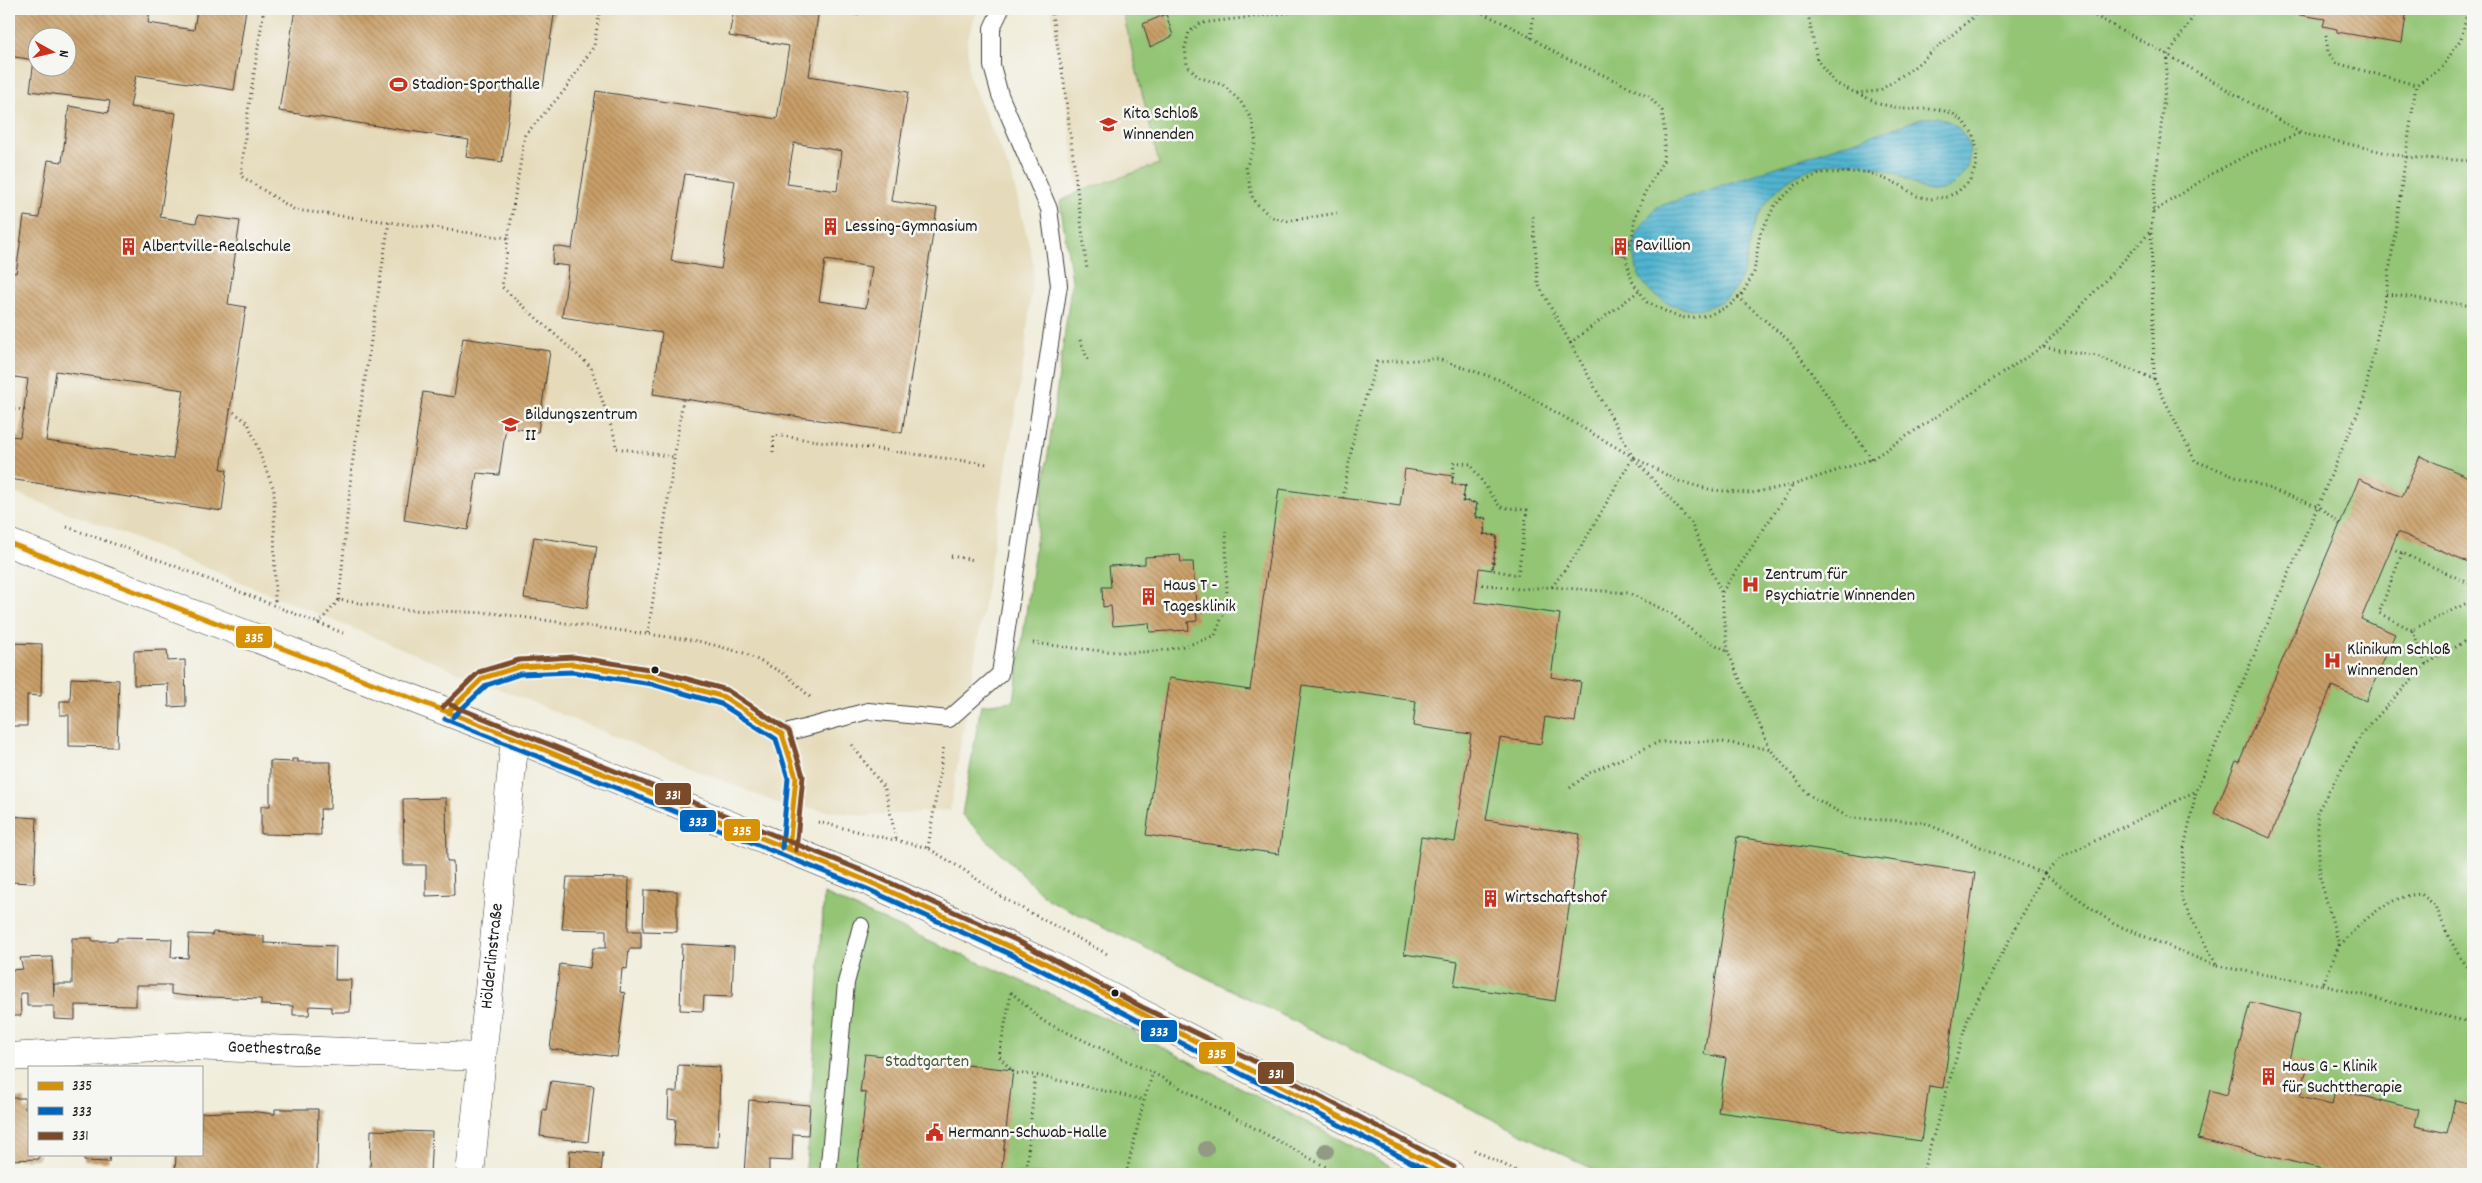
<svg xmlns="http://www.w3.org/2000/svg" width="2482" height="1183" viewBox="0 0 2482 1183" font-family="Dekko,sans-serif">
<defs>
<pattern id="water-rules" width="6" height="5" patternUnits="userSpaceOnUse" patternTransform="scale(1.25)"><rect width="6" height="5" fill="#51b4d0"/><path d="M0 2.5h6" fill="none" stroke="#4292a8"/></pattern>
<pattern id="building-back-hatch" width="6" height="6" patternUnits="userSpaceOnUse" patternTransform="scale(1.25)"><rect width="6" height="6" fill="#c99f68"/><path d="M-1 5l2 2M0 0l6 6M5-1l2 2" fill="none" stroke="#a28155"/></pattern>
</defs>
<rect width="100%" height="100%" fill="#f6f6f2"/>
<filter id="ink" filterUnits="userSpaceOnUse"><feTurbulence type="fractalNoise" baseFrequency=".02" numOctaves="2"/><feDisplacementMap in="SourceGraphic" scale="10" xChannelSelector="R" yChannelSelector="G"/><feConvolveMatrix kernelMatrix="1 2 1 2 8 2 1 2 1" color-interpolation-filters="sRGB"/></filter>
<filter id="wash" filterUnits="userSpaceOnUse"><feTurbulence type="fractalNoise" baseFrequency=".0096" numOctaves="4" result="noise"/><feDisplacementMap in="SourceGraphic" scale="20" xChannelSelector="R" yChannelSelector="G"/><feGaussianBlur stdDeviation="1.12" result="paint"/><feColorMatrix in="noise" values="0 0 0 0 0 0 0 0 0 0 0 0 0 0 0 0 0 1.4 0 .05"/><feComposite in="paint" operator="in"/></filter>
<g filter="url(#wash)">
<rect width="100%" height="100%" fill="#f0eddb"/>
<g fill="#e5daba" fill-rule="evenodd">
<path d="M9,9H978L967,40L969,77L1012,176L1034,265L1024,359L950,810L866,816L779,804L107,527L9,491ZM38,38H68V68H38Z"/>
<path d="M1051,9H1122L1159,164L1078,192L1064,83Z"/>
</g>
<g fill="#93c575" stroke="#587048">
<path d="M1122,9H2473V1174H1613L1595,1170L1047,899L962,815L981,705L1014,701L1072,280L1060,202L1078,192L1159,164Z"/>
<path d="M824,894L1114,1022L1406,1174H805L809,1140Z"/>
</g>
<path fill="url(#water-rules)" stroke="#366876" d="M1936,117C1949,120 1959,126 1966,138C1978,162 1958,192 1931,191C1920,190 1914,183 1904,178C1870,159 1827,157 1793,177C1774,188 1757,213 1752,234C1746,257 1746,284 1725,299C1684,327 1625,291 1635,241C1638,227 1648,217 1657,207L1923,118Z"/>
<g id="blocks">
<g fill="url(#building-back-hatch)" fill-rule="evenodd">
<path d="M9,9H150L148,23L194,30L197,9H246L234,90L136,75L130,107L176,113L160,217L196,223L198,215L240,221L228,304L246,307L221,469L227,470L222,511L9,479V436L20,437L28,379L9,376V272L16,273L24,216L39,218L48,160L62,162L69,106L108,113L110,101L30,91L34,60L9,56ZM38,38H68V68H38ZM56,371L184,390L173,459L46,441Z"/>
<path d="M295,9H555L543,87L513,83L502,162L466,157L469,140L279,111Z"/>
<path d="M734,9H819L809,76L908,92L891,201L937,208L902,433L653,394L662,333L562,317L569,266L552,264L554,246L572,249L596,91L777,119L789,46L729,36ZM794,143L842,151L837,191L787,184ZM685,174L735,181L721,269L671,261ZM825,260L872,267L866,308L819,301Z"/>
<path d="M826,9H859L858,15Z"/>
<path d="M2282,9H2407L2402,43L2337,32V29L2323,26L2325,19L2282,12Z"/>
<path d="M1166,14L1173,36L1150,47L1143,24Z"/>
<path d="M1616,237L1630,240L1626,256L1612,252Z"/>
<path d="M463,338L550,351L538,432L506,427L499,475L477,473L468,530L404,520L423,392L454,397Z"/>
<path d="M2420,456L2473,479V564L2398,532L2361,619L2395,634L2366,701L2332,686L2270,838L2214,813L2236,761L2239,762L2359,479L2402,497Z"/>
<path d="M1405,469L1453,476L1452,484L1465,486L1463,501L1477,503L1475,517L1486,518L1484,534L1497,536L1492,570L1479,568L1475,602L1560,614L1551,677L1581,682L1575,722L1545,717L1541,744L1500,738L1486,820L1580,834L1555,1001L1454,986L1458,962L1404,954L1421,837L1455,842L1471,734L1413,726L1416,701L1302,685L1279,854L1146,835L1169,678L1250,690L1279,489L1400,506Z"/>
<path d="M534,537L597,546L587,608L524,598Z"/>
<path d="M1180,555L1181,562H1193L1197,621L1188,622L1189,630L1150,632L1149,623L1113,626L1111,606L1103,607L1102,587H1111L1109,566L1145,564V557Z"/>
<path d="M9,643L42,644L41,696L27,695V726H9Z"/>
<path d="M167,650L168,661L185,660L186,706L169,707L168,684L134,685V651Z"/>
<path d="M71,678L119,680L117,747L69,746V715H60V701H70Z"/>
<path d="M292,759H298V762H331L330,809H320L321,835L261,834V806H270V761L292,762Z"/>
<path d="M446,798L447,861H453L454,895L426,896V865H404L403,799Z"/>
<path d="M9,816L37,818L34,883L9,882Z"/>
<path d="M1737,837L1975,873L1943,1088L1929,1086L1921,1141L1718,1112L1726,1058L1704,1054Z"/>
<path d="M567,877L629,878L628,931H641V949H629L627,969L622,968L620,992L625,993L617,1057L550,1049L560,964L590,968L593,948H606V930L562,929Z"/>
<path d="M644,890L677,891V932L643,931Z"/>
<path d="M213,932L264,936V943L336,946L335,980H351L350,1012H331V1007L310,1006L309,1015H293V1006L261,1005V999L187,996L171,994V985H136V1006L75,1005V1020L54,1019V1006H27V993H20L21,1016H9V970L23,969L20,958L52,957L54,997V984H72V938H92V941H117V938L172,939L171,957L188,958L189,934L212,935Z"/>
<path d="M682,944L734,947L732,997L704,996L703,1011L680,1010Z"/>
<path d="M2250,1002L2300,1014L2289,1060L2308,1064L2300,1097L2332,1105L2335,1089L2419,1110L2415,1126L2447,1133L2455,1100L2473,1104V1174H2343L2198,1139L2210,1090L2227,1095Z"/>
<path d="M865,1054L1013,1070L1001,1174H857L866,1093L860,1092Z"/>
<path d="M678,1065L720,1067L718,1147L674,1145L676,1119L668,1118L669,1092H677Z"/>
<path d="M551,1081L594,1086L588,1142L540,1136L543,1109L546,1110Z"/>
<path d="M9,1098H25V1109H29V1154H39V1159L9,1160Z"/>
<path d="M749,1100L810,1105L808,1135L793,1134L792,1161L769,1160V1174H744Z"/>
<path d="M275,1109H318L317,1174H175L176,1154H201V1113L248,1111L275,1114Z"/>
<path d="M371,1130L432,1132L430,1174H370Z"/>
<path d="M570,1150L603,1153L601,1172L605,1174H569Z"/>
<path d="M84,1154H110L109,1162L84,1161Z"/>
</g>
</g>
</g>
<g filter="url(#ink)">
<use href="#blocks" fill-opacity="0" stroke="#3c3b39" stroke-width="1"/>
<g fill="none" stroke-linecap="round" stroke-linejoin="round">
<defs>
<g id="service">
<path d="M448,712L483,678L519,667L573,664L654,677L724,697L782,734L796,777L789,849"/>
<path d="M782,734L868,711L949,719L1000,674L1059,285L1049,209L1000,95L992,66V28L1001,9"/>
<path d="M828,1174L846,983L861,926"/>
</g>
<g id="minor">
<path id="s1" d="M9,1057L189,1046L481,1057"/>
<path id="s2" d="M470,1174L515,738"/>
</g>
<path id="tertiary" d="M9,543L515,738L870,882L1047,964L1450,1174"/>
</defs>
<use href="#service" stroke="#3c3b39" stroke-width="18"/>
<use href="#minor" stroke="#3c3b39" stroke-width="29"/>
<use href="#tertiary" stroke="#3c3b39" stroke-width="29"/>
<g stroke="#3c3b39" stroke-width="3" stroke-dasharray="1 4" stroke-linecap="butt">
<path d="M264,9L247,118L241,176L295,210L389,222"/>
<path d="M1051,9L1064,83L1087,270"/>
<path d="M1319,9L1201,23L1189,32L1185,48L1187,65L1198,77L1223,85L1240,101L1251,118L1256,141L1246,168L1253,200L1271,217L1288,221L1337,213"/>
<path d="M1474,9L1522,32L1559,55L1649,96L1662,111L1665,135L1663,161L1644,194L1635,218L1632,239L1626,259L1632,281L1647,302L1673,315L1685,318L1707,316L1729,306L1743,293L1754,272L1760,234L1775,205L1796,185L1822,173L1867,172L1900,185L1916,196L1931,199L1947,197L1957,192L1969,182L1976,166L1977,151L1974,135L1964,122L1952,113L1937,109H1904L1880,104L1856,93"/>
<path d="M1807,9L1817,60L1835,83L1856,93L1879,91L1913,68L1972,18L1980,9"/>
<path d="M2082,9L2168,55L2301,133L2405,157L2473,161"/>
<path d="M2326,35L2328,52L2336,63L2416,85"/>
<path d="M1531,38L1534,9"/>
<path d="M2153,212L2213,173L2253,152L2300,133"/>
<path d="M508,238L502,287L591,367L615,438L616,448L674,457"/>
<path d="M2386,294L2473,306"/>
<path d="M1738,297L1789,341L1872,459"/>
<path d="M1080,340L1089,363"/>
<path d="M1570,343L1639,291"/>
<path d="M2043,347L2151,231"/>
<path d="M2154,379L2151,231L2168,55L2198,9"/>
<path d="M9,408L25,410"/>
<path d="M230,409L248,423L274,490L275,605"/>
<path d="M773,452L774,435L987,464"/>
<path d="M1454,462L1470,464L1500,507L1527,510L1518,575L1492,570L1497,536L1484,534L1486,518L1475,517L1477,503L1463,501L1465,486L1452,484Z"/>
<path d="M1343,498L1354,434L1377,362L1438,359L1500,380L1633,457L1538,284L1533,216"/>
<path d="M9,506L16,509"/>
<path d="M2340,524L2319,507L2195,461L2154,379L2097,356L2042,347L1872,459L1793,485L1751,493L1712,490L1678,481L1633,457L1691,523L1721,592L1728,652L1770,749L1809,795L1850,818L1922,822L2044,874L2062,857L2196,791L2364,398L2386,294L2416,85L2441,69L2461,39L2468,9"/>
<path d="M67,527L165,562L343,633"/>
<path d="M2391,548L2473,585"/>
<path d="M2402,553L2379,613L2412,630"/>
<path d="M951,556L974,560"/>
<path d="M1477,584L1518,589L1552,587L1629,593L1672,614L1695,633L1727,651"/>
<path d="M1552,587L1581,547L1633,457"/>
<path d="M1722,592L1793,485"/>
<path d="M339,600L352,465L389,222L508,238L525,135L564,91L594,46L600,9"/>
<path d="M318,624L339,600L407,610L492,613L698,641L744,653L787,675L810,697"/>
<path d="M648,633L683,399"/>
<path d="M1033,643C1097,650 1154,663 1215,635L1227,604L1226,530"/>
<path d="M2426,664L2412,630L2473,600"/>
<path d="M852,745L885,789L896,839"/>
<path d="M1570,788L1589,773L1659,742L1716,741L1770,749"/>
<path d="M818,822L928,848L964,870L1003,898L1109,955"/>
<path d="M928,848L944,745"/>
<path d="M2339,945C2363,922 2386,896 2421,894L2436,906L2447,934L2462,961L2473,974"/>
<path d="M2217,966L2323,985L2339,945L2320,878L2317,812L2363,732L2426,664L2473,637"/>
<path d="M2323,985L2473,1023"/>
<path d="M1011,992L1043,1021L1153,1073L1339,1174"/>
<path d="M1011,993L999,1056L1014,1073L1035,1075L1144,1100"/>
<path d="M2470,1022L2473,1008"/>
<path d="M1474,1150L1523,1174"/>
<path d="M1026,1174L1035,1075"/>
<path d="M1126,1174L1144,1100L1153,1073"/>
<path d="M1922,1174L1968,1018L2044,874L2114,924L2217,966L2181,899L2183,853L2196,792"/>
</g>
<use href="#service" stroke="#fff" stroke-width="16"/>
<use href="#minor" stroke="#fff" stroke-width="28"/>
<use href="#tertiary" stroke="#fff" stroke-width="28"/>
<defs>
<g id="bus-1">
<path d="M9,543L515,738L870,882L1047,964L1450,1174"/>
<path d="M448,712L483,678L519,667L573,664L654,677L724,697L782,734L796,777L789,849"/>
</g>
<g id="bus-2">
<path d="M453,717L487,685L520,674L573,672L652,684L721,704L776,739L788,778L782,848"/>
<path d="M445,719L867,889L1012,955L1434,1174"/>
</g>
<g id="bus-3">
<path d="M451,705L873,875L1018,941L1142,1007L1248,1058L1454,1167"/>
<path d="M443,707L479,672L519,660L574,657L655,670L727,690L789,731L803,776L796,850"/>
</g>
</defs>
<use href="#bus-1" stroke="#f6f6f2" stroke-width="9"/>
<use href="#bus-2" stroke="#f6f6f2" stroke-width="9"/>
<use href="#bus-3" stroke="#f6f6f2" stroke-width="9"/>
<use href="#bus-1" stroke="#d69104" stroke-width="5"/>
<use href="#bus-2" stroke="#0065bd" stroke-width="5"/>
<use href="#bus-3" stroke="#7a4b2a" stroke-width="5"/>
</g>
<g fill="#929a83">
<circle cx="1206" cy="1149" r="8"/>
<circle cx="1326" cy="1151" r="8"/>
</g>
</g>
<defs>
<symbol id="stadium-bare" viewBox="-9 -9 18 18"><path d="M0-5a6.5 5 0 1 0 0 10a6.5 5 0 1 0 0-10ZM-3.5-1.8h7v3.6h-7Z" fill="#c8321e" stroke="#f6f6f2" stroke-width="2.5" paint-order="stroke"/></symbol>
<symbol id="school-bare" viewBox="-9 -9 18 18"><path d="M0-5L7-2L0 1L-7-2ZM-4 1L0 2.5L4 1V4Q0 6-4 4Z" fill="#c8321e" stroke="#f6f6f2" stroke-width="2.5" paint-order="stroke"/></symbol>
<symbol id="building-bare" viewBox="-9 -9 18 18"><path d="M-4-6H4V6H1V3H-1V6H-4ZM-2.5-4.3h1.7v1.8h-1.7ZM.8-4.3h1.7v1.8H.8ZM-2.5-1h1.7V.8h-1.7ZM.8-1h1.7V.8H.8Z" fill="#c8321e" stroke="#f6f6f2" stroke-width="2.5" paint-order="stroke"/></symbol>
<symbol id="hospital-bare" viewBox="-9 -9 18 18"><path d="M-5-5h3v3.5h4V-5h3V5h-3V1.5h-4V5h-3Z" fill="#c8321e" stroke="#f6f6f2" stroke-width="2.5" paint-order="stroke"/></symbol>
<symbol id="civic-bare" viewBox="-9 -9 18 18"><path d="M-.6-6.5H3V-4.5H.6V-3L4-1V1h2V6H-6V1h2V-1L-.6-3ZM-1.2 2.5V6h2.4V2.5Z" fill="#c8321e" stroke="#f6f6f2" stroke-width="2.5" paint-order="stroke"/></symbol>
</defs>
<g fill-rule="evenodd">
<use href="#stadium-bare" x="386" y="72" width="25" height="25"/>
<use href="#school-bare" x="1096" y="112" width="25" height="25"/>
<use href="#building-bare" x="818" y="214" width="25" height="25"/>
<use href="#building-bare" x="1608" y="234" width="25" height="25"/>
<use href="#building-bare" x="116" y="234" width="25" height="25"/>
<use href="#school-bare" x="498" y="412" width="25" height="25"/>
<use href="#hospital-bare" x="1738" y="572" width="25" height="25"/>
<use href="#building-bare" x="1136" y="584" width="25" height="25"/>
<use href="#hospital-bare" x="2320" y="648" width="25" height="25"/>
<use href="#building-bare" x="1478" y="886" width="25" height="25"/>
<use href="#building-bare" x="2256" y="1064" width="25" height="25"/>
<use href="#civic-bare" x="922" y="1120" width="25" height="25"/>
</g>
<g fill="#1c1c1c" stroke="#f6f6f2" stroke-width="2">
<circle cx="655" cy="670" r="4.5"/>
<circle cx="1115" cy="993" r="4.5"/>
</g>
<g text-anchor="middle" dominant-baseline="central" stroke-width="5" stroke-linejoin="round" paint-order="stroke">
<g font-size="18" fill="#1c1c1c" stroke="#f6f6f2" text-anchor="start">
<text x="412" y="85">Stadion-Sporthalle</text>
<text x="1123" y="114">Kita Schloß<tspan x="1123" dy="21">Winnenden</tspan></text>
<text x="845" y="227">Lessing-Gymnasium</text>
<text x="1635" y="246">Pavillion</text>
<text x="142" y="247">Albertville-Realschule</text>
<text x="525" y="415">Bildungszentrum<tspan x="525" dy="21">II</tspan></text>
<text x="1765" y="575">Zentrum für<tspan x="1765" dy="21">Psychiatrie Winnenden</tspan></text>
<text x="1163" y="586">Haus T -<tspan x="1163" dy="21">Tagesklinik</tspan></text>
<text x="2347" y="650">Klinikum Schloß<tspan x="2347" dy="21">Winnenden</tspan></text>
<text x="1505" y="898">Wirtschaftshof</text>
<text x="2282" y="1067">Haus G - Klinik<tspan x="2282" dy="21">für Suchttherapie</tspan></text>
<text x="948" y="1133">Hermann-Schwab-Halle</text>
</g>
<g font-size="18" fill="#1c1c1c" stroke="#f6f6f2">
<text stroke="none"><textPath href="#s2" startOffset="219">Hölderlinstraße</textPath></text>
<text stroke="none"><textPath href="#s1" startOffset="266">Goethestraße</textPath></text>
</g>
<g font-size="18" fill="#46573b" stroke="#f6f6f2">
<text x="927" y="1062">Stadtgarten</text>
</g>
</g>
<g stroke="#f6f6f2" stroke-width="2">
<rect x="235" y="625" width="38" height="24" rx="5" fill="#d69104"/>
<rect x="654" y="782" width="38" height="24" rx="5" fill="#7a4b2a"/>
<rect x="679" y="809" width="38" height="24" rx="5" fill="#0065bd"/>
<rect x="723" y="818" width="38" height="24" rx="5" fill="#d69104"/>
<rect x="1140" y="1019" width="38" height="24" rx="5" fill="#0065bd"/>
<rect x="1198" y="1041" width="38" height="24" rx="5" fill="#d69104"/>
<rect x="1257" y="1061" width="38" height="24" rx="5" fill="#7a4b2a"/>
</g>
<g font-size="14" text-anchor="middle" font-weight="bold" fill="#fff">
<text x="254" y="642">335</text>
<text x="673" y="799">331</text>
<text x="698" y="826">333</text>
<text x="742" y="835">335</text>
<text x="1159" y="1036">333</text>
<text x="1217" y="1058">335</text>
<text x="1276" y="1078">331</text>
</g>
<rect width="2482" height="1183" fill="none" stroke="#f6f6f2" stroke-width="30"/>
<rect x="28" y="1066" width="175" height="90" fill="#f6f6f2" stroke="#9f9f9c"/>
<rect x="38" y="1082" width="25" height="8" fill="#d69104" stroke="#9f9f9c"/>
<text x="72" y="1090" font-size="15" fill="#1c1c1c">335</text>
<rect x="38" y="1107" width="25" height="8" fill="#0065bd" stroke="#9f9f9c"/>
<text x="72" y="1116" font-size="15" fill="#1c1c1c">333</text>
<rect x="38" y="1132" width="25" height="8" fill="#7a4b2a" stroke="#9f9f9c"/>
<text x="72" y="1140" font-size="15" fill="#1c1c1c">331</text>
<g transform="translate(52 52) rotate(98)"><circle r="24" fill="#f6f6f2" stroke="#9f9f9c"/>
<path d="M0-4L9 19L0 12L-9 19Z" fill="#c8321e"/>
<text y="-8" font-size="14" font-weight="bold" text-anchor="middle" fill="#1c1c1c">N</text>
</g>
</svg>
